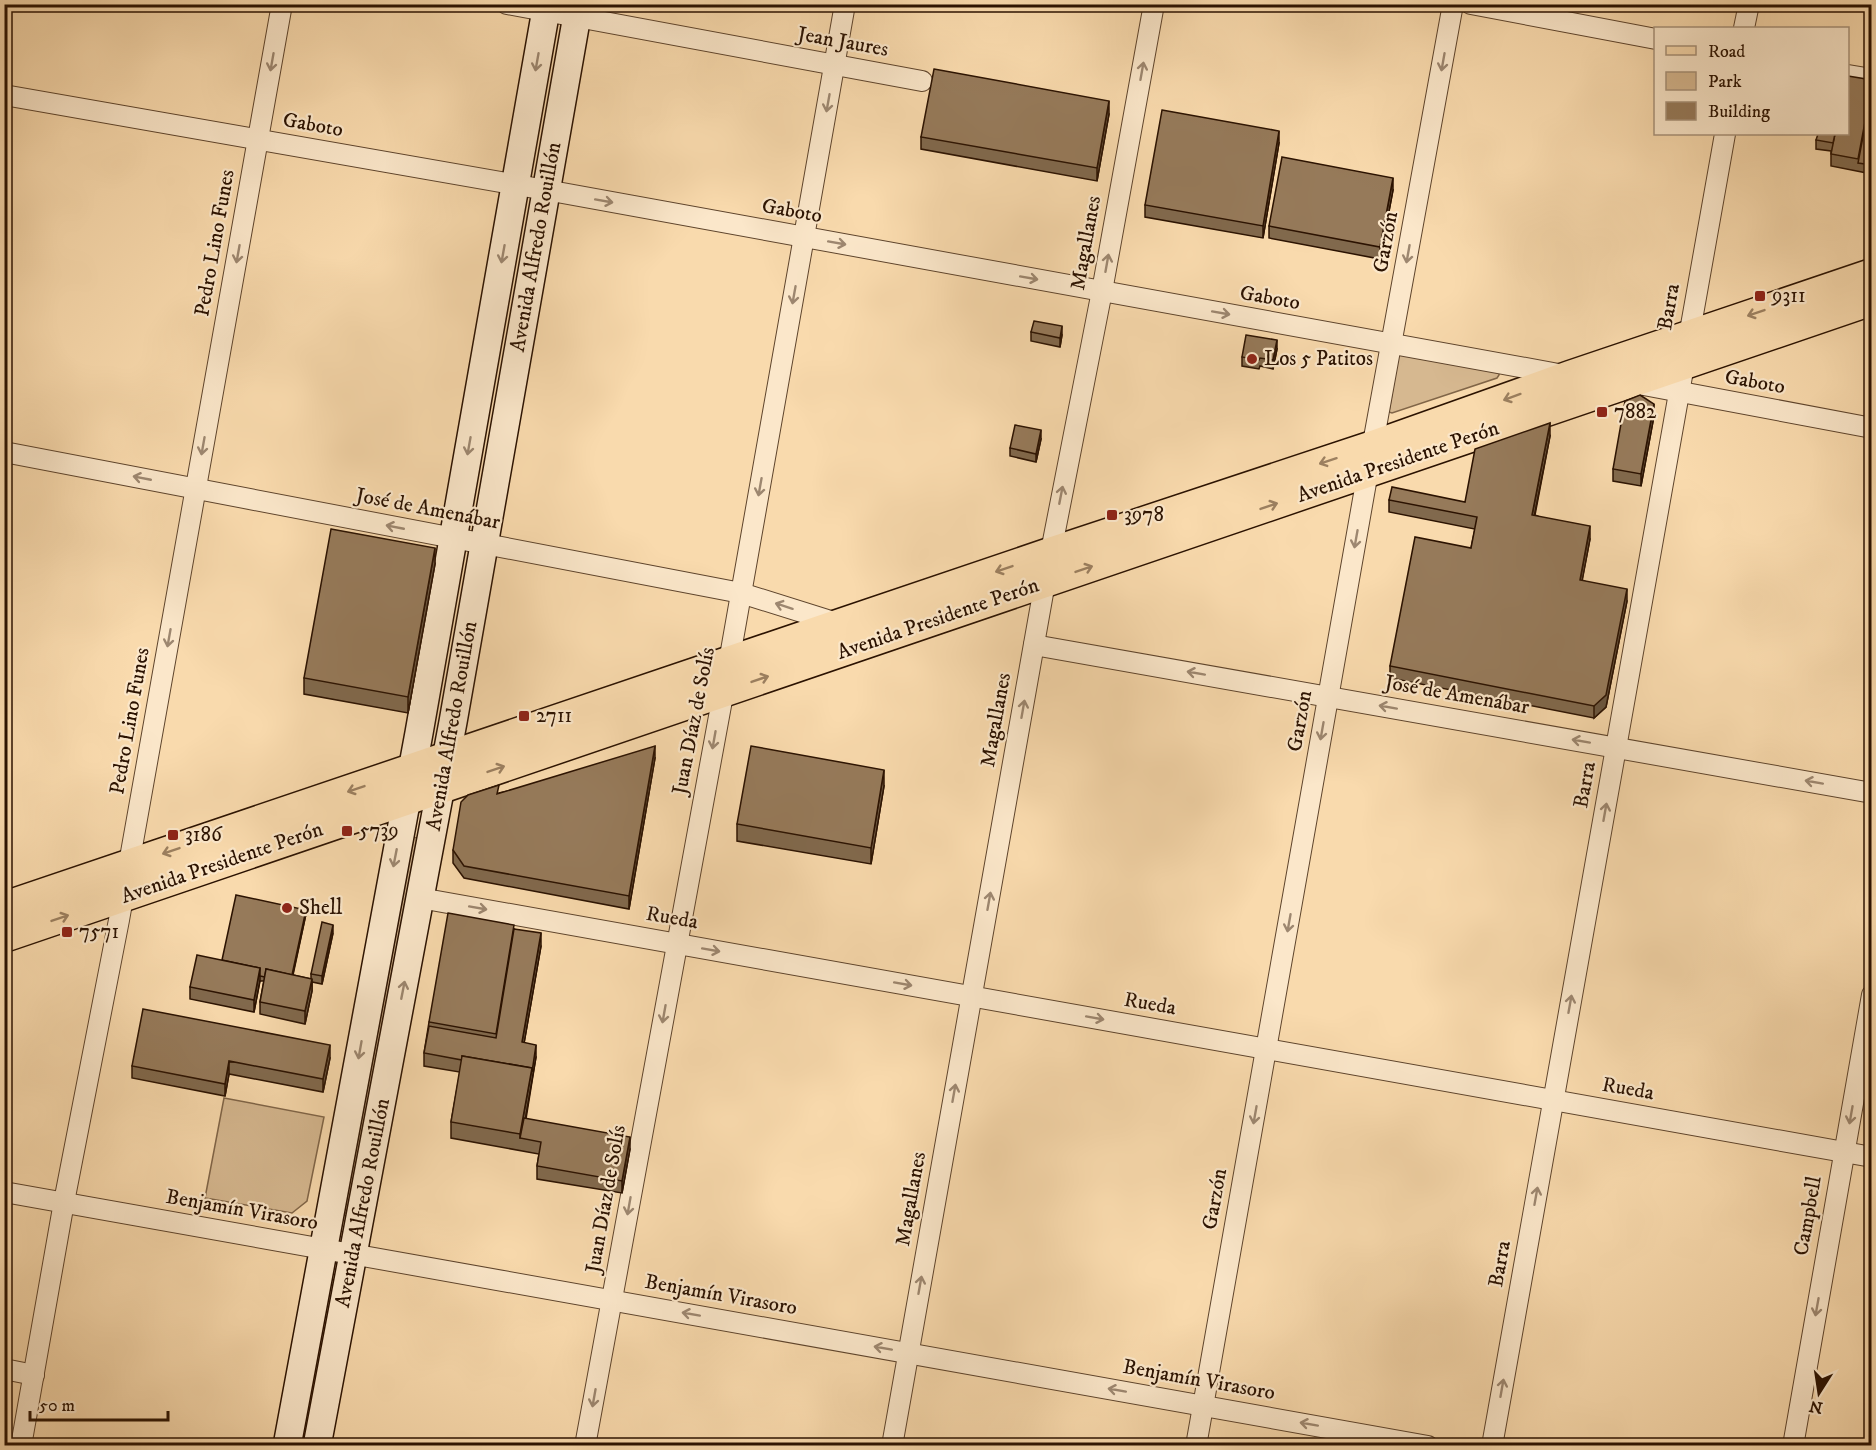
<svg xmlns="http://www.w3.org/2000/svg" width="1876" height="1450" viewBox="0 0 1876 1450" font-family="'IM FELL DW Pica',serif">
<rect width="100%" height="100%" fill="#f9daad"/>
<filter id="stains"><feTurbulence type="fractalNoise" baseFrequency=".00333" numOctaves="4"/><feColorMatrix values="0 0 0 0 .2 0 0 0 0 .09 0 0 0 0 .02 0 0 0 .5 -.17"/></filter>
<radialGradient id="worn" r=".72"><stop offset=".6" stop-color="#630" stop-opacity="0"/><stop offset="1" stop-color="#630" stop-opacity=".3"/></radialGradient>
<g fill="#d6b890" stroke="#806548" stroke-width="1.5">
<path d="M1399,352L1499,372V375L1497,378L1392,413L1389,412Z"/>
<path d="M407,836L418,838L351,1214L339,1212Z"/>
<path d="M224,1098L324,1117L307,1201L292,1213L205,1198Z"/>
<path d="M328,1279L339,1281L309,1445L298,1446Z"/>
</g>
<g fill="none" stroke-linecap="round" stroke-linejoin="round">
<defs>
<g id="street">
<path d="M507,4L922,81"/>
<path d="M1471,4L1656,39"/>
<path d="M1744,28L1749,4"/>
<path d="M1848,75L1872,79"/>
<path d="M4,95L546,190L1564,375"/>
<path d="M1633,383L1872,428"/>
<path d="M4,452L741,593L840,624"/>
<path d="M1034,645L1872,793"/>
<path d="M420,898L1872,1157"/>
<path d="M4,1192L1428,1446"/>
<path d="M4,1369L34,1375"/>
<path d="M21,1446L64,1202L119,920L282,4"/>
<path d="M585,1446L729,662L845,4"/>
<path d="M892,1446L1045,582L1102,291L1154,4"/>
<path d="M1196,1446L1370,460L1453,4"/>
<path d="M1492,1446L1725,134"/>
<path d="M1793,1446L1872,995"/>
</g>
<g id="secondary">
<path d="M287,1446L419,733L547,4"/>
<path d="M317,1446L453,722L579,4"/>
</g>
<g id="primary">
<path d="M4,907L1050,553L1373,446L1570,376L1872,274"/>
<path d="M4,937L1872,300"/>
</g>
</defs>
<use href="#street" stroke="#5e442c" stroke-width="22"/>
<use href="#secondary" stroke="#2b1201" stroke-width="30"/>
<use href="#primary" stroke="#2b1201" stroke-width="33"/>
<use href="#street" stroke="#fbe7ca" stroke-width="20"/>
<use href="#secondary" stroke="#fbe7ca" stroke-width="27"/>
<use href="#primary" stroke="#f9daad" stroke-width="30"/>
</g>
<g fill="#81694d" stroke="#2b1201" stroke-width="1.5">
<path d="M1872,80V174L1831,166V151L1816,149V140Z"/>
<path d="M1109,114L1097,181L921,149V137Z"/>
<path d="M1279,143L1263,238L1145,217V205Z"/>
<path d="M1393,190L1380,259L1269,238V226Z"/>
<path d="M1031,332L1062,335L1060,347L1031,341Z"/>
<path d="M1277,349L1273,369L1260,366L1259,369L1242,366V357Z"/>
<path d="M1654,416L1641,486L1613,481V469Z"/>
<path d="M1550,436L1535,515L1590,539L1582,580L1627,601L1606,707L1594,718L1390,678V666L1471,548L1475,529L1389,512V500L1465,502Z"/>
<path d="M1041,439L1036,462L1010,456V448Z"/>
<path d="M435,564L408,713L304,694V678Z"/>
<path d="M655,758L629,909L464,878L453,863V850L499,793Z"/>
<path d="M884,786L871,864L737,841V824Z"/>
<path d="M306,914L293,975L311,979V974L333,933L322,984L312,982V991L305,1024L260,1014V1002L264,981H260L254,1012L190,999V987Z"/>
<path d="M514,929L541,946L524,1043L536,1057L526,1119L630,1149L622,1193L537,1179V1166L539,1154L451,1138V1122L460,1072L424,1066V1053L429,1022Z"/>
<path d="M330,1058L323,1092L229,1074L225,1096L132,1078V1066Z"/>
</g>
<g fill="#69553f" stroke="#2b1201" stroke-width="1.5">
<path d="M1109,101V114L1097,181V168Z"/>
<path d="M1279,131V143L1263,238V226Z"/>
<path d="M1393,178V190L1380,259V247Z"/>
<path d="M1062,326V335L1060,347V338Z"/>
<path d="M1277,340V349L1273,369V360Z"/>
<path d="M1654,404V416L1641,486V474Z"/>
<path d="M1550,423V436L1532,527V515Z"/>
<path d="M1041,430V439L1036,462V454Z"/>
<path d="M1590,526V539L1580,592V580Z"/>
<path d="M435,548V564L408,713V697Z"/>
<path d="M1627,589V601L1606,707L1594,718V706Z"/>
<path d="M655,746V758L629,909V896Z"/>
<path d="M884,770V786L871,864V848Z"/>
<path d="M306,910V914L290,987V983Z"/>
<path d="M333,925V933L322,984V976Z"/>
<path d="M541,933V946L522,1055V1042Z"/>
<path d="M260,968V980L254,1012V1000Z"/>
<path d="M312,979V991L305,1024V1011Z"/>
<path d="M330,1045V1058L323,1092V1079Z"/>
<path d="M536,1045V1057L522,1138H520V1134Z"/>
<path d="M229,1061V1074L225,1096V1084Z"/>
<path d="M630,1137V1149L622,1193V1181Z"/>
</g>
<g fill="#967a5a" stroke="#2b1201" stroke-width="1.5">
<path d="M934,69L1109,101L1097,168L921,137Z"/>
<path d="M1848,76L1872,80V85L1858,159L1831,154L1835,134H1848Z"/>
<path d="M1872,89V165L1858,163Z"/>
<path d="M1162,110L1279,131L1263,226L1145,205Z"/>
<path d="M1818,134H1835L1833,143L1816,140Z"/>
<path d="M1282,157L1393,178L1380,247L1269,226Z"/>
<path d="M1034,321L1062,326L1060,338L1031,332Z"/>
<path d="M1246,335L1277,340L1273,360L1260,358L1259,360L1242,357Z"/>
<path d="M1640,395L1654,404L1641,474L1613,469L1625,401Z"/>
<path d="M1550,423L1532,515L1590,526L1580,580L1627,589L1606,695L1594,706L1390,666L1415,537L1471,548L1477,517L1389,500L1392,487L1465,502L1475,449Z"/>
<path d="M1015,425L1041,430L1036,454L1010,448Z"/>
<path d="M331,529L435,548L408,697L304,678Z"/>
<path d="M655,746L629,896L464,866L453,850L461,802L468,795L499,785L497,794Z"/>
<path d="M751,746L884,770L871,848L737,824Z"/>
<path d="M236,895L306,910L292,975L266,969L265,977L260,976V968L222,960Z"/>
<path d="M448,913L514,925L496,1034L429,1022Z"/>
<path d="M322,922L333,925L322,976L311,974Z"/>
<path d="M514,929L541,933L522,1042L536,1045L532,1072V1068L462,1056V1060L424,1053L429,1026L496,1038Z"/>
<path d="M197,955L260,968L254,1000L190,987Z"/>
<path d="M266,969L312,979L305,1011L260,1002Z"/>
<path d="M143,1009L330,1045L323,1079L229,1061L225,1084L132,1066Z"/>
<path d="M462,1056L532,1068L520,1134L451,1122Z"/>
<path d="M524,1118L630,1137L622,1181L537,1166L541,1142L520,1138Z"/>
</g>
<defs><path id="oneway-shaft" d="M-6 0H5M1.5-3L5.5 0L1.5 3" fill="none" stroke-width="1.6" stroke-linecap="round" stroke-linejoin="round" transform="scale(1.5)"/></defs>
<g stroke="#9d8770">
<use href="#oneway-shaft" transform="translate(272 62) rotate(100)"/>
<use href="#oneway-shaft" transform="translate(537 62) rotate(100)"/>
<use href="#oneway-shaft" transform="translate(1443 62) rotate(100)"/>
<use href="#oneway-shaft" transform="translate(1142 71) rotate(-80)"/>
<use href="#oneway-shaft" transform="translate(828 103) rotate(100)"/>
<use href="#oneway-shaft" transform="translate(604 201) rotate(10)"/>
<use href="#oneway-shaft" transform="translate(837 243) rotate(10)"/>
<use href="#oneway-shaft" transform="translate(238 254) rotate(100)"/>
<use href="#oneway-shaft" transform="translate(503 254) rotate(100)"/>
<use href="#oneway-shaft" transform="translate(1408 254) rotate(100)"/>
<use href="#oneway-shaft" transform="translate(1107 263) rotate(-80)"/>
<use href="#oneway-shaft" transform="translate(1029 278) rotate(10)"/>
<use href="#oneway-shaft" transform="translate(794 295) rotate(100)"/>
<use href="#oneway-shaft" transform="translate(1221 313) rotate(10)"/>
<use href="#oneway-shaft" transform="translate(203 446) rotate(100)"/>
<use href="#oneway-shaft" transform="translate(469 446) rotate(100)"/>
<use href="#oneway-shaft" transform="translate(142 478) rotate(-169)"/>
<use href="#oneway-shaft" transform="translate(760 487) rotate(100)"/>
<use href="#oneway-shaft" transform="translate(1061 495) rotate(-79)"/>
<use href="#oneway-shaft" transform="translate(395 527) rotate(-169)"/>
<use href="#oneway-shaft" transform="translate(1356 539) rotate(100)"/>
<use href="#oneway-shaft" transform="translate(784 606) rotate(-162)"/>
<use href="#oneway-shaft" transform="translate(169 638) rotate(100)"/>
<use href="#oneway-shaft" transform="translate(1196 673) rotate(-170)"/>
<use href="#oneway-shaft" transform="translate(1388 707) rotate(-170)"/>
<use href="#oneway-shaft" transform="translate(1023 709) rotate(-80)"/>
<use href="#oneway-shaft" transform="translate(1322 731) rotate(100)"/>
<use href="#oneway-shaft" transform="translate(714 740) rotate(100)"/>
<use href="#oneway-shaft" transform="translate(1581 741) rotate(-170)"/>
<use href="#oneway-shaft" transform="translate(1814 782) rotate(-170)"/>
<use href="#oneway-shaft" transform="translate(1605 812) rotate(-80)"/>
<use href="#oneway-shaft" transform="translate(395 858) rotate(101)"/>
<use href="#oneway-shaft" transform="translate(989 901) rotate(-80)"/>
<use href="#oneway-shaft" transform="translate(478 908) rotate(10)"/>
<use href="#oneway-shaft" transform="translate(1289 923) rotate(100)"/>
<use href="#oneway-shaft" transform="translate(711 950) rotate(10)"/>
<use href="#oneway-shaft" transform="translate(903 984) rotate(10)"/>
<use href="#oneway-shaft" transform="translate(403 990) rotate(-79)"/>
<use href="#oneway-shaft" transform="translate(1570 1004) rotate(-80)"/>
<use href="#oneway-shaft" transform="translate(664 1014) rotate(100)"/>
<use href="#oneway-shaft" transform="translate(1095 1018) rotate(10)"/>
<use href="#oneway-shaft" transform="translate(360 1050) rotate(100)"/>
<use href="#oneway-shaft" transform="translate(954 1093) rotate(-80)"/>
<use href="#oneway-shaft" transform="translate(1255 1115) rotate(100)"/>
<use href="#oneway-shaft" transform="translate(1851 1115) rotate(100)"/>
<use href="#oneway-shaft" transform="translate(1536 1196) rotate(-80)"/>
<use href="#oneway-shaft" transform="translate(629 1206) rotate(100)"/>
<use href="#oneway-shaft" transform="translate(920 1285) rotate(-80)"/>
<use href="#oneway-shaft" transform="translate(1817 1307) rotate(100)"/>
<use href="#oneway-shaft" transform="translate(691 1314) rotate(-170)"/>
<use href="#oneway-shaft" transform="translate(883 1348) rotate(-170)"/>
<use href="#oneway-shaft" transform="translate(1502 1388) rotate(-80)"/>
<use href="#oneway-shaft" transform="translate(1117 1390) rotate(-170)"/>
<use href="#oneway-shaft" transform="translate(594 1398) rotate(100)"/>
<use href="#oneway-shaft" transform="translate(1309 1424) rotate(-170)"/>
</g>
<g stroke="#9c8060">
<use href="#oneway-shaft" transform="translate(1756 313) rotate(161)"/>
<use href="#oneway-shaft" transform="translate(1512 397) rotate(160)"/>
<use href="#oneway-shaft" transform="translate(1328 461) rotate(162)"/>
<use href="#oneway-shaft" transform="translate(1269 506) rotate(-19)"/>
<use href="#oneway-shaft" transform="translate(1004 569) rotate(161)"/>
<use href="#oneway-shaft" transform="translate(1084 569) rotate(-19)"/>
<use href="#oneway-shaft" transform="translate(760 679) rotate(-19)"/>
<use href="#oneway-shaft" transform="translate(496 769) rotate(-19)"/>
<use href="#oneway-shaft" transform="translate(356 789) rotate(161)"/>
<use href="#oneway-shaft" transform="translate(171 851) rotate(161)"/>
<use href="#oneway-shaft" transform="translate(60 918) rotate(-19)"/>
</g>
<g fill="#8f2418" stroke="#fbe7ca" stroke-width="2">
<rect x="1754" y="290" width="12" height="12" rx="3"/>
<circle cx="1252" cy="359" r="6"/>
<rect x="1596" y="406" width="12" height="12" rx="3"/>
<rect x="1106" y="509" width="12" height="12" rx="3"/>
<rect x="518" y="710" width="12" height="12" rx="3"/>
<rect x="341" y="825" width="12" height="12" rx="3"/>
<rect x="167" y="829" width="12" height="12" rx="3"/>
<circle cx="287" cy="908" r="6"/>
<rect x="61" y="926" width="12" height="12" rx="3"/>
</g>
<g text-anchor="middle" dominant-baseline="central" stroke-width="4.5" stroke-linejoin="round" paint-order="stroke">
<g font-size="21" fill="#2b1201" stroke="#fbe7ca">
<text transform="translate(843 42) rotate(10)">Jean Jaures</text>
<text transform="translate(313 125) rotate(10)">Gaboto</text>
<text transform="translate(792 211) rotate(10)">Gaboto</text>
<text transform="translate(1386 242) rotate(-80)">Garzón</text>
<text transform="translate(215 243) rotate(-80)">Pedro Lino Funes</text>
<text transform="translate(1086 243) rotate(-80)">Magallanes</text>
<text transform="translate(536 247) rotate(-80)">Avenida Alfredo Rouillón</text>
<text transform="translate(1270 298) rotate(10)">Gaboto</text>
<text transform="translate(1669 307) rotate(-80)">Barra</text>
<text transform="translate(1755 382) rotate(10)">Gaboto</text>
<text transform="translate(1398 462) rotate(-19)">Avenida Presidente Perón</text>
<text transform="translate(428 509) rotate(11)">José de Amenábar</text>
<text transform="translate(938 619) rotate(-19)">Avenida Presidente Perón</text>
<text transform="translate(1457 695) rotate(10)">José de Amenábar</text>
<text transform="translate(996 720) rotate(-80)">Magallanes</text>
<text transform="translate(130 721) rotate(-80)">Pedro Lino Funes</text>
<text transform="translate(694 721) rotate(-79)">Juan Díaz de Solís</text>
<text transform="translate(1300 721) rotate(-80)">Garzón</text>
<text transform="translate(452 726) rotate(-80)">Avenida Alfredo Rouillón</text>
<text transform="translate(1585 785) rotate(-80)">Barra</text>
<text transform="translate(222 863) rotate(-19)">Avenida Presidente Perón</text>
<text transform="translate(672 918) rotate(10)">Rueda</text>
<text transform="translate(1150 1004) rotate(10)">Rueda</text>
<text transform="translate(1628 1089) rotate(10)">Rueda</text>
<text transform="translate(606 1199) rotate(-80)">Juan Díaz de Solís</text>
<text transform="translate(911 1199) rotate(-80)">Magallanes</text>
<text transform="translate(1215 1199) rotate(-80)">Garzón</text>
<text transform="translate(363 1203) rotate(-79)">Avenida Alfredo Rouillón</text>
<text transform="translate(242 1210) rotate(10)">Benjamín Virasoro</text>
<text transform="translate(1808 1216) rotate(-80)">Campbell</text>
<text transform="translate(1500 1264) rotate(-80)">Barra</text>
<text transform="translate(721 1295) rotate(10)">Benjamín Virasoro</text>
<text transform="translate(1199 1380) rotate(10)">Benjamín Virasoro</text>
</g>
<g font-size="21" fill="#2b1201" stroke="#fbe7ca" text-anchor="start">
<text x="1772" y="296">9311</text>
<text x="1264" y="359">Los 5 Patitos</text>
<text x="1614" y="412">7882</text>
<text x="1124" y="515">3978</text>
<text x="536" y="716">2711</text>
<text x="359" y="831">5739</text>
<text x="185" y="835">3186</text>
<text x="299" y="908">Shell</text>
<text x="79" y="932">7571</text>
</g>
</g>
<rect width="1876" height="1450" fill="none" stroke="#f9daad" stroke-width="24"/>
<rect x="6" y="6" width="1864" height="1438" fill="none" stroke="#2b1201" stroke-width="3"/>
<rect x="12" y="12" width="1852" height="1426" fill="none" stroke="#2b1201" stroke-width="1.5"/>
<rect x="1654" y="27" width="195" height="108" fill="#fbe7ca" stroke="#a8927a" stroke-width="1.5"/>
<rect x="1666" y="46" width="30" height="9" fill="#f9daad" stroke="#a8927a" stroke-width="1.5"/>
<text x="1708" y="57" font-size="18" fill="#2b1201">Road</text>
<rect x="1666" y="72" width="30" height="18" fill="#d6b890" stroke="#a8927a" stroke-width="1.5"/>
<text x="1708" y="87" font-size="18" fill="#2b1201">Park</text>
<rect x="1666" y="102" width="30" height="18" fill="#967a5a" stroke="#a8927a" stroke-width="1.5"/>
<text x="1708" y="117" font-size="18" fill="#2b1201">Building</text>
<g transform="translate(1819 1393) rotate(192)" stroke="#fbe7ca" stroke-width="4.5" paint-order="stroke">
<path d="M0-4.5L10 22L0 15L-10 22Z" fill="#2b1201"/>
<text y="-9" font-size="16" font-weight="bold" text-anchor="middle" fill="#2b1201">N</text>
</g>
<path d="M30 1411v9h138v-9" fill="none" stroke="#2b1201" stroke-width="3"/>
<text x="39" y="1411" font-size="18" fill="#2b1201" stroke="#fbe7ca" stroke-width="4.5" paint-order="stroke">50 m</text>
<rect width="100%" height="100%" filter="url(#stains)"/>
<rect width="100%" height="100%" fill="url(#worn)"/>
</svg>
